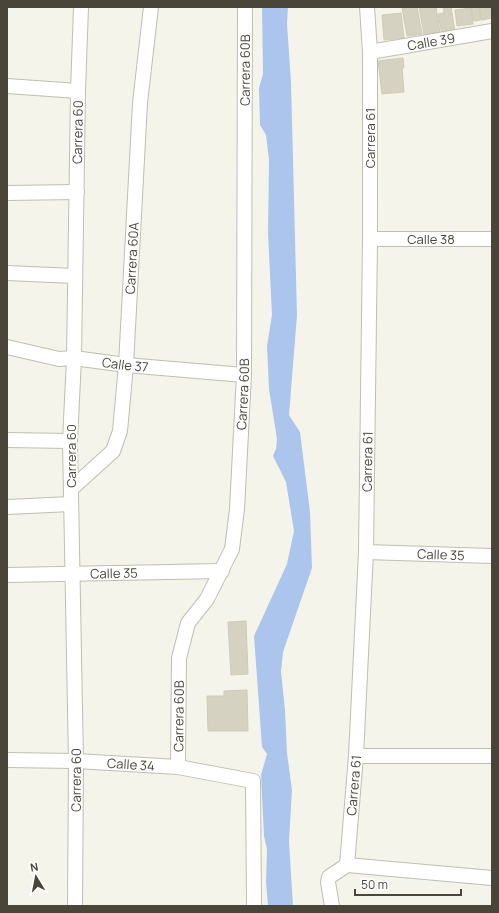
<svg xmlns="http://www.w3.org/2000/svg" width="499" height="913" viewBox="0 0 499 913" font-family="Manrope,sans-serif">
<rect width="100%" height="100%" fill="#f5f4eb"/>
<path fill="#acc5ed" d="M262,7H288L287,24L291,82L297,315L289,415L300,432L310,512L312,568L283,652L281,672L285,710L287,753L292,790L289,841L293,906H268L266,882L267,849L264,836L261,775L267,754L262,747L254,636L287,564L294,531L286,482L273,456L276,449L277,439L269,389L267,346L272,315L268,233L269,160L266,135L260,125L259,88L263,74Z"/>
<g fill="#d6d2c1" stroke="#d0cbb5">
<path d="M417,7L422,34L407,36L402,8Z"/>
<path d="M419,7H436L440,32L424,35Z"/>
<path d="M443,7H451L455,32L442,34L438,14L444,13Z"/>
<path d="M471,7H479L481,20L474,21Z"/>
<path d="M479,7H492V18L482,20Z"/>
<path d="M471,8L473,24L457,26L455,10Z"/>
<path d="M401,13L404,38L384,40L382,15Z"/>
<path d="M403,58L404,68H402L404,92L382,94L378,61Z"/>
<path d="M246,621L248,674L231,675L228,622Z"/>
<path d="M247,690L248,731H208L207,696H224V691Z"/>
</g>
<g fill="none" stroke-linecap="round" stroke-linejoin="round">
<defs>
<g id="street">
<path id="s1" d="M370,52L492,31"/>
<path d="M7,86L78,91"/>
<path d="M7,193L77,192"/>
<path id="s2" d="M370,239H492"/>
<path d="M7,273L75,276"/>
<path id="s3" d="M7,347L59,359L74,358L126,365L244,375"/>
<path d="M7,440L70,441"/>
<path id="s4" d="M71,489L113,451L120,431L126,365L140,103L151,7"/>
<path d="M7,507L71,504"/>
<path id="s5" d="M366,552L492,556"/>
<path id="s6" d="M7,575L222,571"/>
<path d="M356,756H492"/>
<path id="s7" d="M7,760L76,761L178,767L253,781L254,906"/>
<path id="s8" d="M178,767L179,658L188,623L207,599L232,549L237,509L244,375L245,7"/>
<path id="s9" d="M347,865L356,756L366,552L370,239V52L367,7"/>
<path d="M347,865L492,878"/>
<path id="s10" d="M75,906L76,761L70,441L74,358L78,91L81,7"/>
<path d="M332,906L328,882L329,877L347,865"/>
</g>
</defs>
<use href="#street" stroke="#c0beae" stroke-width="16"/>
<use href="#street" stroke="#fff" stroke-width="14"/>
</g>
<g text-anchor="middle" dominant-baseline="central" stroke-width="3.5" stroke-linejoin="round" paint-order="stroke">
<g font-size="13" fill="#494639" stroke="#fff">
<text stroke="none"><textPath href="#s1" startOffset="62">Calle 39</textPath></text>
<text stroke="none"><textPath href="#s8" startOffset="711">Carrera 60B</textPath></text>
<text stroke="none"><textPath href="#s10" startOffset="774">Carrera 60</textPath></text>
<text transform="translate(370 138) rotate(-90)">Carrera 61</text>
<text stroke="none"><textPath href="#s2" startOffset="61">Calle 38</textPath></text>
<text stroke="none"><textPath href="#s4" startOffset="251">Carrera 60A</textPath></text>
<text stroke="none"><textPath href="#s3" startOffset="120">Calle 37</textPath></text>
<text stroke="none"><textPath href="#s8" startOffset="387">Carrera 60B</textPath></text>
<text transform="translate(71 456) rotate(-90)">Carrera 60</text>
<text stroke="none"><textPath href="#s9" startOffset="404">Carrera 61</textPath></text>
<text stroke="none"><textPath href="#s5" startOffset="75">Calle 35</textPath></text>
<text stroke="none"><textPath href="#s6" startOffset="107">Calle 35</textPath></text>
<text stroke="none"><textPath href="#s8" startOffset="51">Carrera 60B</textPath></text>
<text stroke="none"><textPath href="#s7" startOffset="124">Calle 34</textPath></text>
<text stroke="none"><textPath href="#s10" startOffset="126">Carrera 60</textPath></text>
<text stroke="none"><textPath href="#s9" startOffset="80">Carrera 61</textPath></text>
</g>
</g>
<rect width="499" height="913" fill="none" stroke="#494639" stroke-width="16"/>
<g transform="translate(36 877) rotate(350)" stroke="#ffffff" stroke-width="3" paint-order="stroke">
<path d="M0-3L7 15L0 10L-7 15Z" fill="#494639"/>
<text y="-6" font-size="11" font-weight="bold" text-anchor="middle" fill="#494639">N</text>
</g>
<path d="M355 889v6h106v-6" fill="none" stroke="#494639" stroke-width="2"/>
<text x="361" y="889" font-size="12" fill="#494639" stroke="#ffffff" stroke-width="3" paint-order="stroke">50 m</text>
</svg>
